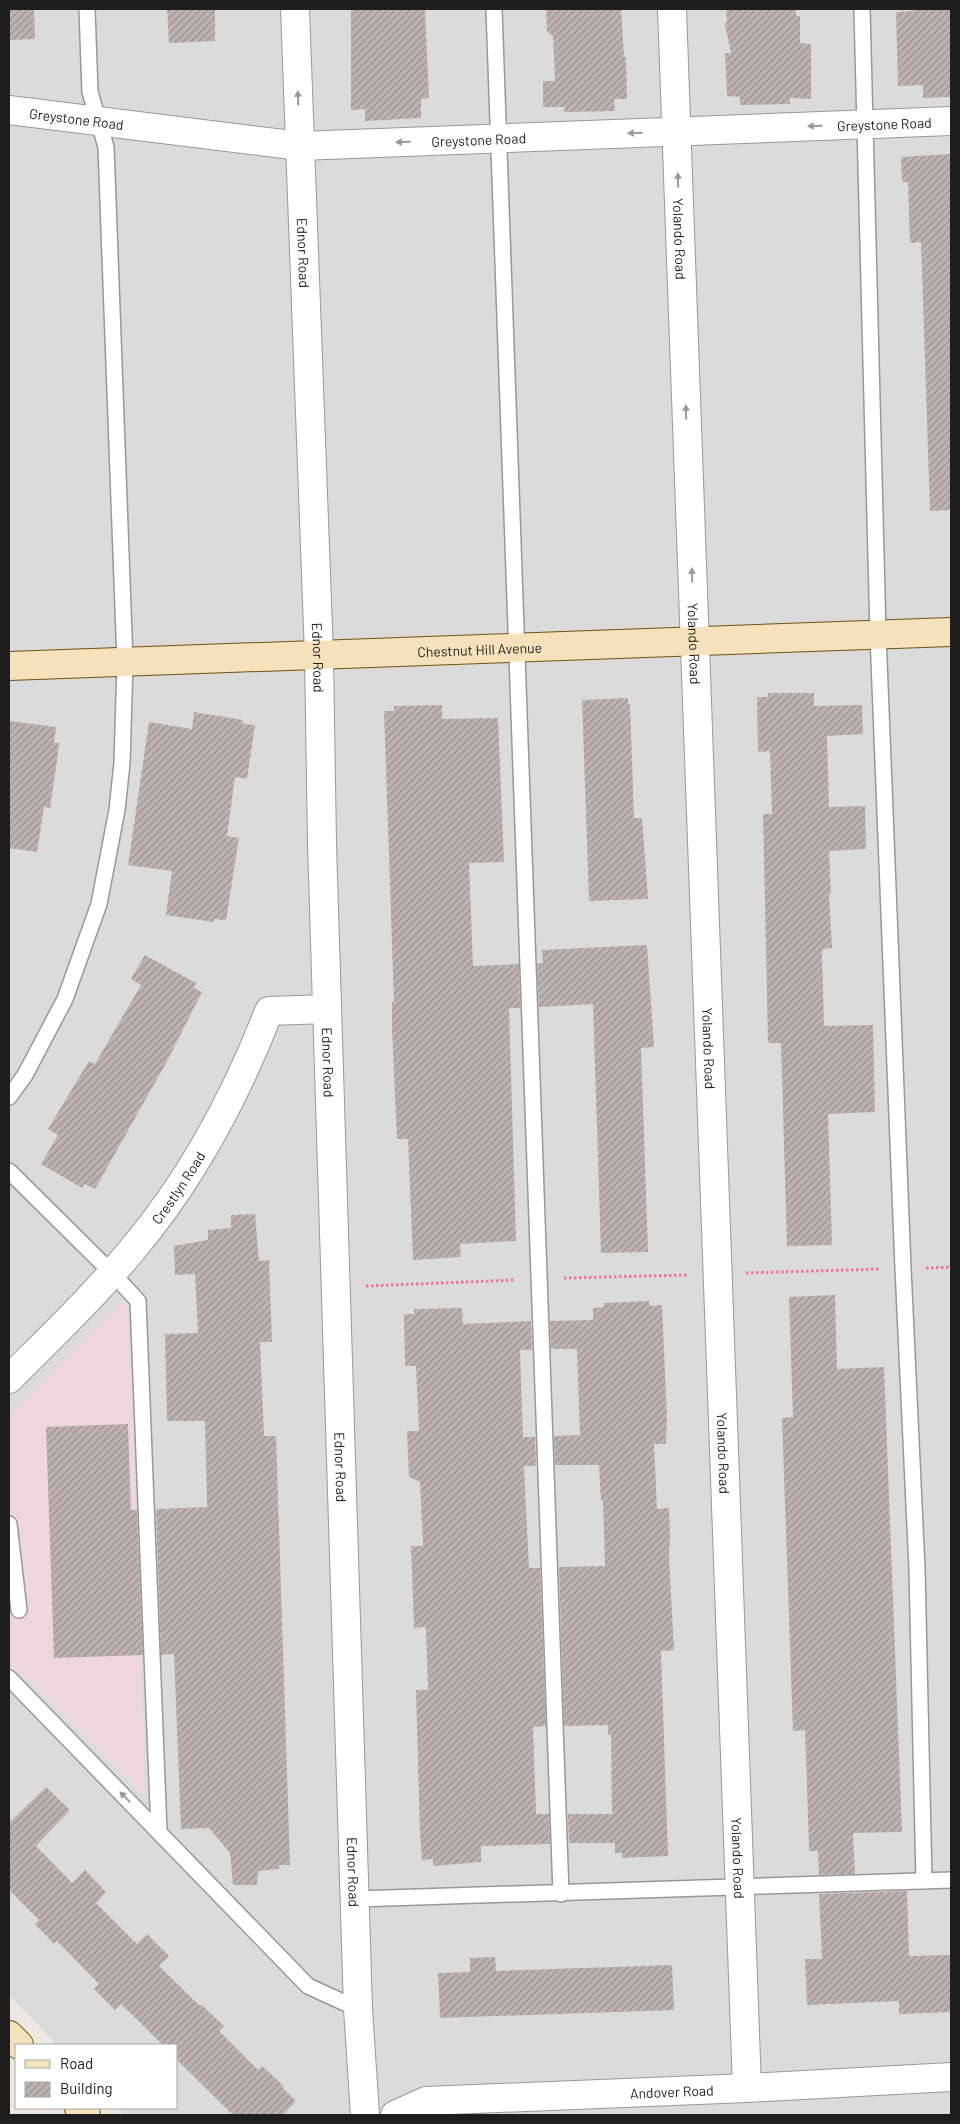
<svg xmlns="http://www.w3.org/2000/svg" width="960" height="2124" viewBox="0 0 960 2124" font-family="Barlow,sans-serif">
<defs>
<pattern id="building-hatch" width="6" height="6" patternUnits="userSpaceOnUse" patternTransform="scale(1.25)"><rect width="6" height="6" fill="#bfb2b2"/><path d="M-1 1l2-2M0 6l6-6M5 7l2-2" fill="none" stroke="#9b9090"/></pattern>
</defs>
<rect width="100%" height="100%" fill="#eee8e5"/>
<path fill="#dcdbdc" d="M9,9H951V2115H125L117,2108H176V2045H57L9,1995V1662L145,1796L128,1305L125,1297L9,1416Z"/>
<path fill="#eed5de" d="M125,1297L128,1305L145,1796L9,1662V1416Z"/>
<g fill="url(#building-hatch)">
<path d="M9,9H34L35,39L9,40Z"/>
<path d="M167,9H215V41L169,43Z"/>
<path d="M351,9H425L429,98L421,99V118L365,121V109L351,110Z"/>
<path d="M546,9H621L624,57H626L627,99H614L615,111L564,112L565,107H543V81H555L553,36L547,31Z"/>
<path d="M726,9H796V16H800V43L811,44V99L790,98V104L740,105V97L727,96L725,53H731L725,25L727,21Z"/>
<path d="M913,9H951V97L923,98V85L898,86L896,12L913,11Z"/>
<path d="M951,154V510L930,511L921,242L910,243L908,182H902L901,157Z"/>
<path d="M768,693H814V706L862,705L863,734L827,736L829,807L865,806L866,849L829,851L831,894H829L832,948L823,949L822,954L824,1026L873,1025L875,1112L828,1114L832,1245L787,1246L781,1043H768L763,814H772L770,751L758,752L757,697H768Z"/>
<path d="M628,698V704H630L634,818H642L648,899L589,901L582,700Z"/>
<path d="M442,705V719L498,718L504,862L469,863L473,966L519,964L520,1008H509L516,1241L460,1244L461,1257L413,1260L408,1139H397L392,1028V1002H394L384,711H394V706Z"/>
<path d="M194,712L243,720V724L255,725L247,779L235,777L227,836L239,838L226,920L214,919V922L166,915L172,871L128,865L149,722L192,729Z"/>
<path d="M9,721L56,727L54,743H59L57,761L50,808L44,807L37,852L9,848Z"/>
<path d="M647,945L654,1047L641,1048L648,1252L601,1253L593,1004L539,1007L537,963H543L542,950Z"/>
<path d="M145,955L196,983L194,988L202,992L166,1063L95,1189L84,1184L82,1188L41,1164L58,1135L48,1129L89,1061L95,1064L141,985L131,979Z"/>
<path d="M255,1214L259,1261L269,1260L272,1342H260L264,1436H276L290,1865H279V1869L258,1871L257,1885H233L230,1853L209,1828L181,1829L174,1654L161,1655L156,1509L207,1507L205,1421H167L165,1334L198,1333L195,1274L175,1275L174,1246L208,1240V1230L231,1228V1215Z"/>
<path d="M835,1295L837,1369L884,1367L902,1832L853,1833L855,1874L819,1875L818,1851H809V1846L805,1730L793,1731L782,1418L793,1417L789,1297Z"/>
<path d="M649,1301L650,1306L662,1305L667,1418L666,1444H654L657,1509L669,1508L670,1533L669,1558L674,1650L661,1651L668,1856L622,1858V1853H615V1843H569L568,1814H612L611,1735H608V1725L564,1726L559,1567L605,1566L603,1501H601L599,1465H555L554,1436L580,1435L577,1349H551L550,1321L593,1320V1308L604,1307L603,1303Z"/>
<path d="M462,1308L463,1324L531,1321L532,1350H520L523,1437H535L536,1466H524L526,1509L529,1568H540L546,1726L534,1727L533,1729L536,1814H549L550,1844L481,1846V1862L433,1866V1859L422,1860L420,1833L416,1690H428L426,1627L414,1628L411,1546H423L420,1482L409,1477L407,1431H419L416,1366H405L404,1314H414V1309Z"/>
<path d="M128,1424L131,1510H137L143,1655L54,1658L46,1427Z"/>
<path d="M46,1787L70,1810L36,1846L72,1883L85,1870L106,1892L96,1903L137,1944L147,1934L169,1956L159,1966L200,2006L202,2005L224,2026L219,2031L258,2070L262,2066L284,2086L282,2087L296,2101L283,2115H233L176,2059V2045H163L121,2004L115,2010L94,1989L99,1984L57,1941L54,1944L35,1924L39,1920L9,1890V1819L11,1821Z"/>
<path d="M907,1891L909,1956L951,1955V2012L899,2014V2001L807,2005L805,1959H822L819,1894Z"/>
<path d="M495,1957L496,1971L672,1965L674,2010L440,2018L438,1973L470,1972V1958Z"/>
</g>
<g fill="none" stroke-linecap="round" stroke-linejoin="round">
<defs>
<g id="lane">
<path d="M494,9L561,1894"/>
<path d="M862,9L878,634L903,1268L917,1569L924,1881"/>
<path d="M9,1097L25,1075L65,999L99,904L117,810L122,763L125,662L106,147L90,92L87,9"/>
<path d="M9,1171L112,1273L138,1301L159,1832"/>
<path d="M9,1524L19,1610"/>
<path d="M9,1678L308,1986L358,2009"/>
<path d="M356,1899L951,1880"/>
</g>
<g id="street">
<path id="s1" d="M295,9L319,655L322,844L358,2009L365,2115"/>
<path id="s2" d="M672,9L747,2088"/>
<path id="s3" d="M9,110L300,146L951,121"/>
<path id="s4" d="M9,1379C51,1337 94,1296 132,1250C191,1180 236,1096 269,1011L327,1009"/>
<path id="s5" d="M395,2115L426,2101L747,2088L951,2077"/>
</g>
<g id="secondary">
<path id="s6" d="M9,666L951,632"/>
<path d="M9,2035L19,2045"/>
<path d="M79,2108L86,2115"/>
</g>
</defs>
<use href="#lane" stroke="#989898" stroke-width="18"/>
<use href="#street" stroke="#989898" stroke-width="30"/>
<use href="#secondary" stroke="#6e520d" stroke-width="30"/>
<g stroke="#ef7598" stroke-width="3" stroke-dasharray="2.5 2.5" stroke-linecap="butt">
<path d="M926,1268L951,1267"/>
<path d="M746,1273L880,1269"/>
<path d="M564,1278L687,1275"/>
<path d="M366,1286L515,1280"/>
</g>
<use href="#lane" stroke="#fff" stroke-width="15"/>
<use href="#street" stroke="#fff" stroke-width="28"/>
<use href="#secondary" stroke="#f5e2bd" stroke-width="28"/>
</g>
<defs><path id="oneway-solid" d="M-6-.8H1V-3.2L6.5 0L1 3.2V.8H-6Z" transform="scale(1.25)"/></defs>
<g fill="#9a9a9a">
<use href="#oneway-solid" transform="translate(298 98) rotate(-92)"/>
<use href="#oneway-solid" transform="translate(815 126) rotate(178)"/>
<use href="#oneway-solid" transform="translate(635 133) rotate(178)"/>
<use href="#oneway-solid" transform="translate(403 142) rotate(178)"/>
<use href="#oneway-solid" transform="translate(678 180) rotate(-92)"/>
<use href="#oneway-solid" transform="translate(686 412) rotate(-92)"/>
<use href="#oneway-solid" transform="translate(692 575) rotate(-92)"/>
<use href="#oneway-solid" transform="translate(125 1797) rotate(-134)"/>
</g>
<g text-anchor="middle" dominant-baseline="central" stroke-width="4" stroke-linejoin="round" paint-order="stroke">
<g font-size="14" fill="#1e1e1e" stroke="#fff">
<text stroke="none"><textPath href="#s3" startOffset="68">Greystone Road</textPath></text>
<text stroke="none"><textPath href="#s3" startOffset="878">Greystone Road</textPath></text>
<text stroke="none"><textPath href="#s3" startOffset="472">Greystone Road</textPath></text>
<text stroke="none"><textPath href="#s2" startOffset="230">Yolando Road</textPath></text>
<text stroke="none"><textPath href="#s1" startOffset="244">Ednor Road</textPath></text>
<text stroke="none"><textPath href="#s2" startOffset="635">Yolando Road</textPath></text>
<text stroke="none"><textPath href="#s6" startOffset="471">Chestnut Hill Avenue</textPath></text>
<text stroke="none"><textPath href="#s1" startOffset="649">Ednor Road</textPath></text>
<text stroke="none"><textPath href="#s2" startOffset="1040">Yolando Road</textPath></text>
<text stroke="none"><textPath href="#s1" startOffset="1054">Ednor Road</textPath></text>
<text stroke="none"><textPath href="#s4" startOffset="256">Crestlyn Road</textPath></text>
<text stroke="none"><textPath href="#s2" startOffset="1445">Yolando Road</textPath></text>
<text stroke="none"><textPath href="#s1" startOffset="1459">Ednor Road</textPath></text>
<text stroke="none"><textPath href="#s2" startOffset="1850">Yolando Road</textPath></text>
<text stroke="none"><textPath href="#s1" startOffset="1864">Ednor Road</textPath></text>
<text stroke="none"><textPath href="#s5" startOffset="280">Andover Road</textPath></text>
</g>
</g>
<rect width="960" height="2124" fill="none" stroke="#1e1e1e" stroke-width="20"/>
<rect x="15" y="2044" width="162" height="65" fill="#ffffff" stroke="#a5a5a5"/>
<rect x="25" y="2060" width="25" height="8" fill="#f5e2bd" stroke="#a5a5a5"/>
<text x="60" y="2069" font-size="15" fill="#1e1e1e">Road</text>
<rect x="25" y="2082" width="25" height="15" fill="url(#building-hatch)" stroke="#a5a5a5"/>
<text x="60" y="2094" font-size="15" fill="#1e1e1e">Building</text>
</svg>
